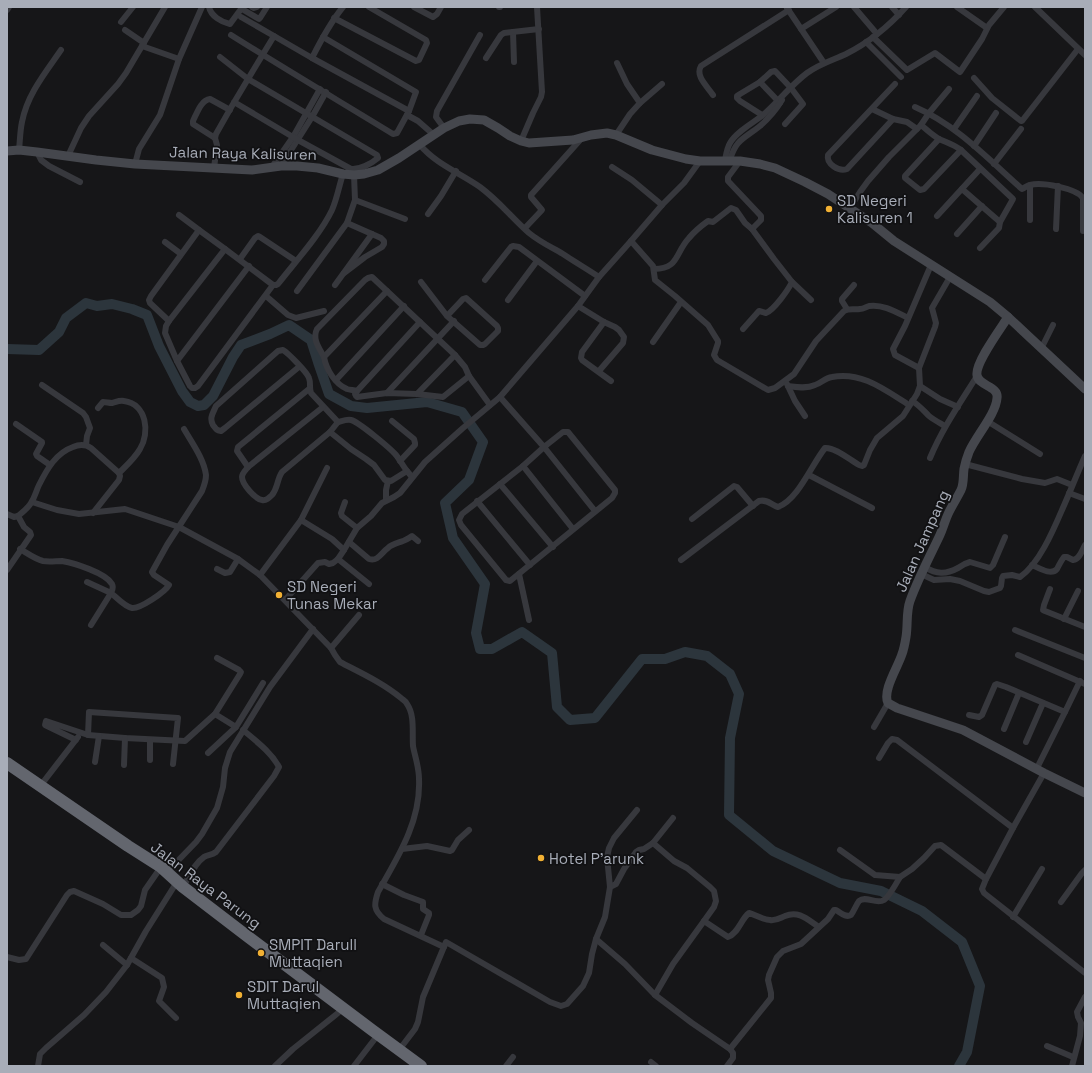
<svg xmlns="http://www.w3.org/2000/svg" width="1092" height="1073" viewBox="0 0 1092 1073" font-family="'Space Grotesk',sans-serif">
<rect width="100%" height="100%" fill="#161618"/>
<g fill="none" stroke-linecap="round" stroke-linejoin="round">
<path stroke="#2c353c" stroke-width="10" d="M7,349L39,350L59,332L66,318L86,303L97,306L112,304L132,309L147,315L159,346L182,391L190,402L198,406L204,405L213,396L233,357L241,345L270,334L289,325L311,340L318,362L329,394L351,406L367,408L427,402L462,412L483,442L469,480L445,503L453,538L485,584L476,633L480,649H492L522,632L552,653L557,707L570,720L595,718L642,659H665L685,652L707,656L730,674L739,694L730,738L729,815L773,851L840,883L881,891L922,911L962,942L980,986L967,1052L959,1066"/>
<g stroke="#37383d" stroke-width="6">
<path d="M209,7C211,16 221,22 230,24L241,9H242L259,19L260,18L267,7"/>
<path d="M252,7L254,8L257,7"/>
<path d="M414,7L433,17L437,14L441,7"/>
<path d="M499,7H500"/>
<path d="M854,7L877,34"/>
<path d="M892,7L899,15"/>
<path d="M957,7L987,28"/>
<path d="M1035,7L1085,55"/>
<path d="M787,8L824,63"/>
<path d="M7,10L9,7"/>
<path d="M241,17L274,36"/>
<path d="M334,18L416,61L419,60L427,43L426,40L369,7"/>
<path d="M121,22L133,7"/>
<path d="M801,29L836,7"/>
<path d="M125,30L144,43"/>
<path d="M513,32L514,62"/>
<path d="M231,35C285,69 339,101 393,134L397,133L409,111L416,92L323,37"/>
<path d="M873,37L907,70L935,53L960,72L982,39L989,25L1004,7"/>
<path d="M866,42L901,77"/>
<path d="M142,46L179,59"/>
<path d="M220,57L248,79L274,36L312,58C321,40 330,23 343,7"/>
<path d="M312,58L409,111"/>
<path d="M486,58L501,35L504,33L539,29"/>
<path d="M974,78L992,98L1021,121H1022L1078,49"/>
<path d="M760,82L780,103"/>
<path d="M713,95C707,86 695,76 701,66L789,10"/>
<path d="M640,103L662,84"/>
<path d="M915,107C957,125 989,160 1022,189C1025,188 1027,185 1030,185C1042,182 1076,188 1083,198V231"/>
<path d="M872,109L893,119L907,122L917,129"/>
<path d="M407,115L418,121L434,135"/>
<path d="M762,115L740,101L737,98V96L740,94L760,82L771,72L775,71L791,88L803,104L785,124"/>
<path d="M893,119L847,169C839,172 826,164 828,155L895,84"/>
<path d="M921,125C927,130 932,135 939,139C948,143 953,144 961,150L1013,199L1000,222L999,228L980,248"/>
<path d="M444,128L436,117L437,111L480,35"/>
<path d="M954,129L977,96"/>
<path d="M616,135L630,114L640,103L627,84L617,63"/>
<path d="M215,138L193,124V121C197,113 201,100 210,99L230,110"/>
<path d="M939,139L905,176V178L920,190L924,189L961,150"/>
<path d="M521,141L533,113L541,97L542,92L537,7"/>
<path d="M420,145C436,164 460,173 480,187C499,201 512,218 529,233C540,242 551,247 563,254C575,262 587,269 599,277"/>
<path d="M974,146L996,113"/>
<path d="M19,150C20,141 20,131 22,122C27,95 45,73 61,50"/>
<path d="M37,152L41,160L49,166L80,182"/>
<path d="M68,156L81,128L89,116L118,84L126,73L165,7"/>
<path d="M725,160C726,155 727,148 730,143C736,132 753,123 763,115C778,102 791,85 807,73C819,64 833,60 846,54C868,43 889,26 906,7"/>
<path d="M730,160C736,139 744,139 760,126C768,119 776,110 782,100"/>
<path d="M740,161L728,177V181L761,216V220L752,229L774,259L792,282C788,290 774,310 766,313L759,311L743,329"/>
<path d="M135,164L139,149L160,115L179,59L202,7"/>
<path d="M994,164L1021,129"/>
<path d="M281,166L312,117L326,92"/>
<path d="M272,167L293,137L320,89"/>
<path d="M612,167L632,180L662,205"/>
<path d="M214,168L217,145L215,138L216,134C226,116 237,97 248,79L377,155L378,158C371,164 359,170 351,169L298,140L234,102"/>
<path d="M1030,185V220"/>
<path d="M962,189L1000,222"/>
<path d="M355,200L405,219"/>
<path d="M850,208L860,192L868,181L889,157L921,125L929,113L949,89"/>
<path d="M428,214L441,196L456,171"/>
<path d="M179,215L199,230L151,296L149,300L150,303L169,321L225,249L273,285H276L278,284C295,262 320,235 332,210C337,199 339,186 343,174"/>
<path d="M937,216L980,169"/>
<path d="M525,228L542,210L531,197V195L581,139"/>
<path d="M1056,229L1058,186"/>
<path d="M199,230L225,249"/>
<path d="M957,234L982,206"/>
<path d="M631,241L653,266L655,280L675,296L708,325L718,341V343L714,355L717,360L768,390L775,388L794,374L816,341L844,311C849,308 854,310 860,309C863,309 866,307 869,306C883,304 896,312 908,318"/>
<path d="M165,242L181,254"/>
<path d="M240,259L255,238L258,236L260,237L296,261"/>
<path d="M654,269C679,269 675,253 689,238C694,232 701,226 708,221L713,222L731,208L736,210L745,223L752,229"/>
<path d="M344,273L365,257L382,247L384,244V241L381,238L347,223"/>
<path d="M485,280L511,247L513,246L519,247L585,296"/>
<path d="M421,282L447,316L480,345H483L485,344L498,331V328L497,326L466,298L463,299L447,316"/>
<path d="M792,282L811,300"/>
<path d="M335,285L372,234"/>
<path d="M297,291L347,223L355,200L354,175"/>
<path d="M266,296L288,315L296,318L324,311"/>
<path d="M508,300L537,261"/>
<path d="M578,306L604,322L615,327L619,330L624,337L623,343L599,371"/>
<path d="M847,309L842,301V299L854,285"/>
<path d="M169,321L166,326L165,333L177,361L249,266"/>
<path d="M420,322L357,391L355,394L356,396L357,397L387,393L417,394L443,397L469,376"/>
<path d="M604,322L582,352L581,358L582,360L611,381"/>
<path d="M653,342L681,302"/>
<path d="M1041,349L1053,325"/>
<path d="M324,357C319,348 312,339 317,329L365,280L368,278L372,277L455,355L465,367L469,376L490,405"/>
<path d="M177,361L190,386L192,388H195L198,386L273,285"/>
<path d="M300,366L225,428L221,431C216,430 216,429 213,425C209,418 213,413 216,406L278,351L283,350C288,353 307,372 309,378C311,383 309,388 311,393L338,422L330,432L351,449L366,459L374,465L385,480L391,481L407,471L412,477"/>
<path d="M919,368L895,355L893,349L905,326L931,265"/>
<path d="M336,380L404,306"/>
<path d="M787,384L795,401L805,416"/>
<path d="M42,385L83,413L86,417L90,428L87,436L86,445"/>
<path d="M788,386C797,387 806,389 815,385C821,383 825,378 832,377C861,371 885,390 909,405"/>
<path d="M920,386L940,399L958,407"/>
<path d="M357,391C354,390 350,390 347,389C335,384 326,369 324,357L387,291"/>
<path d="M387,393L454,321"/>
<path d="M417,394L455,355"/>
<path d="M500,397L544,447L523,466L462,514L459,520L461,525L506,580L510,581L612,498L615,493V490L568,432H563L544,447L595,511"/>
<path d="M912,401C919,405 923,410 929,416C934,420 940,423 945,426"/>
<path d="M323,407L248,467C246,470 242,473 242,477C242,484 255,499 262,500C266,501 269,498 272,495C278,488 277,479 282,472L330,432"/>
<path d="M98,408L103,402C106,402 109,403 112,403C116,402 120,400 124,401C147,404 150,433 140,449C135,458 126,466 119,473"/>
<path d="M392,421L414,439L415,443V445L400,461"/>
<path d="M987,421L1040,454"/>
<path d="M338,422C342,421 347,419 351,420C359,422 391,449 396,455C400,460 403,466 407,471"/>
<path d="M16,424L42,442V443L36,454L37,456L50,465"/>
<path d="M930,458C942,429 960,403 977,376"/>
<path d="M965,464L1022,479L1045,483L1057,479L1072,485"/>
<path d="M523,466L573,529"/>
<path d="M248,467L237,451L238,447L309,389"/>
<path d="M809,475L872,508"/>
<path d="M500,484L553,547"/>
<path d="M1069,493L1085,499"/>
<path d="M386,500V490L388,481"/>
<path d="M477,501L530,565"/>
<path d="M32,502L57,510L79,514L125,509L179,527L238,559L260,575L331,648L335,655L340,662C361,673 383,683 401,698C403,700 406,701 407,704C415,715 412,733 413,746C415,757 419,767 419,779C421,821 398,857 378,892C374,904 373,910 384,919L444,947"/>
<path d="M345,502L341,513L342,516L357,528"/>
<path d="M7,514L14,517L18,516"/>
<path d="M692,519L734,486L737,487L753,506"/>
<path d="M301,520L332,539L344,550"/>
<path d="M349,542L369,559C378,562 382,552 388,548C392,544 398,543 403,541C406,540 409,538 412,536L418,541"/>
<path d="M20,549C27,553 35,559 43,561C49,562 56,561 62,561C74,563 106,573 112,584C114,588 112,590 111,593C116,597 125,607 132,608C140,609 165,592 169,585L154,575L152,572L167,545L202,491C204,486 206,481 206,475C204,459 192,443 184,429"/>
<path d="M338,559L369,584"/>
<path d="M681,560L759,501C768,499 771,505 778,507C798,500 812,464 825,448C835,447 850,460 859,465L862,466L864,465L870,450L877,438L903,416L917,394L920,386L919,368L935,327L936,323L932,308L950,277"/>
<path d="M1032,565C1039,568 1051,576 1057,569C1059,565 1061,561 1064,557H1067L1073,560C1080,559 1082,550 1085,545"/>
<path d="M924,567C937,574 945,575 958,568C962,565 966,563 970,562L990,568L993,565L1005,537"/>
<path d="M217,569L225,573L230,572L238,559"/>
<path d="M7,570L31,535L30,532L24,527L18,516C23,512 28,508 31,503C35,497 36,491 39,485C47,469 56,453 73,447C80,444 85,444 91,448L119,473L120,476L119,480L93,513"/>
<path d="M519,574L529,620"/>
<path d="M921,574L934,580L950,579L960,581L984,591L989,592L1000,588L1001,586L1002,578L1003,576L1012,575L1020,577C1039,564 1053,531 1062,510C1070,492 1077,474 1085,456"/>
<path d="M260,575L301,520L327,468"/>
<path d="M87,582L111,593L91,625"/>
<path d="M1050,589L1044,605L1043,610L1045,611L1085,627"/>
<path d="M285,600L318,563L325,562L329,564L333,563L338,559L344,550L357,528L371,516L382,503L394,497L400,493L425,462L463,428L500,397L578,306L599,277L631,241L662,205L684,183L700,161"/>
<path d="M1064,619L1078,591"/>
<path d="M1015,630L1085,658"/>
<path d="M331,648L359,615"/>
<path d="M1018,655L1085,684"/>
<path d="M215,714L236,727"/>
<path d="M969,715L979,717L982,715L995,685L997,684L1006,687L1065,712L1080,681"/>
<path d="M874,727L888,703"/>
<path d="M1004,729L1019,693"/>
<path d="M88,735L89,712L178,718L173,764"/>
<path d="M76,740L45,725L46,721L88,735L125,738L185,741L215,714L240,674L241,672L239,670L217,658"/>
<path d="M1026,742L1043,703"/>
<path d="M208,753L236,727L263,683"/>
<path d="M879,758L888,743L892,739L897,740L1013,828"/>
<path d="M150,760V740"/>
<path d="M95,762L99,736"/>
<path d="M124,765L125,738"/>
<path d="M1036,770L1065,712"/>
<path d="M1044,773L1013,828L986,879L982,889L984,893L1085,973"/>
<path d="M41,785L78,737"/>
<path d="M653,843L674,861L687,868L710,887L714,891L716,901L714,907L704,921L673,964L655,995L692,1023L730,1049L733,1053V1058L727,1066"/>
<path d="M402,849L427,846L450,851L452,850L458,840L469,830"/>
<path d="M840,850L875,875L900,877L912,869L924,858L935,846L941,845L986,879"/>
<path d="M167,872L196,842L202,834L217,808L223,787L225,768L230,752L270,687L313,629"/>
<path d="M382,884L404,895L423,902V909L429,913V915L421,935"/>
<path d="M183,887C189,877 194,864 204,857C208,855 212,855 216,852L274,776L279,767C271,752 256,741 243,730"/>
<path d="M610,887L616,884L624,869L636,852L639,850L644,849L653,843L673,818"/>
<path d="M1061,902L1082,873L1085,870"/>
<path d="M1013,917L1042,869"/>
<path d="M704,921L728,937C738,934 741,919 749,913C756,915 763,920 770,920C776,921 780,918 785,916C799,910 808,920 819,927"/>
<path d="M596,939L625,964L655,995"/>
<path d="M103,945L127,965"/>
<path d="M7,957L19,960L26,959L67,895L70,892L74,891L103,904L121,915H131L138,910L141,906L145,890L161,867"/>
<path d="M131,958L162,978L164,987L159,1001L176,1018"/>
<path d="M1047,1046L1073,1057"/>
<path d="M730,1049L771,998V993L768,980L769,975L777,957L783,951L801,944L828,919L834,910H836C841,913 846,918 851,915C854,911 856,905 859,901C866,895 876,905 884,900C889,897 897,882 900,877"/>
<path d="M399,1050L415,1029L418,1022L423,997L446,942L550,1002L561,1006L567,1004L583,986L589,973L592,954L596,939L605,917L610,887L607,857L609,848L614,838L637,810"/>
<path d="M651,1062L656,1066"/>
<path d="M38,1066L40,1054L46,1048L84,1015L106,992L127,965L146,931L175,885"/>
<path d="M275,1066L293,1049L338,1013"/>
<path d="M354,1066L374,1040"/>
<path d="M506,1066L513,1057"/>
<path d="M1072,1066L1080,1036L1081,1023L1078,1017L1077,1012L1085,997"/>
</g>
<g stroke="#45474d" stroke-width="9">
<path d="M7,151L19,150L37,152L96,160L135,164L232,169L252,170L281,166H297L318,168L343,174L354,175L364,174L378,170L399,158L444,128L459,121L470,119L484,120L498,128L510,136L521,141L529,143L573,140L591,135L607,133L616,135L652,150L686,159L700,161H740L760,164L775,168L805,182L828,194L872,223L894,241L990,302L1008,317L1085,389"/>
<path d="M1008,317C1001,328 975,363 977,375C978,386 999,386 997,398C996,414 976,436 969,452C967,457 965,464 964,469C963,476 964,484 961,490C957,498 953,504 949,512C945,520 943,529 939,537C929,558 918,579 910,601C906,612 908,625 906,637C905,643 904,649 902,654C898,667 882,691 888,703L897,708L963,730L1044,773L1085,793"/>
</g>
<path stroke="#63666e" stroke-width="12" d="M7,763L128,846L161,867L183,887L247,936L372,1030L421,1066"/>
</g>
<g fill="#f2b134" stroke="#111113" stroke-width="1.5">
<circle cx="829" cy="209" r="4"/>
<circle cx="279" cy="595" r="4"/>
<circle cx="541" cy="858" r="4"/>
<circle cx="261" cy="953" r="4"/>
<circle cx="239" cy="995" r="4"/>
</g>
<g text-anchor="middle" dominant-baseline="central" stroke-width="3.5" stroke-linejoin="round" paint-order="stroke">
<g font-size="15" fill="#a8adb8" stroke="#111113">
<text transform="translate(243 153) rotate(1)">Jalan Raya Kalisuren</text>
<text transform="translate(922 541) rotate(-66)">Jalan Jampang</text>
<text transform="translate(206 885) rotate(37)">Jalan Raya Parung</text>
</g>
<g font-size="15" fill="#a8adb8" stroke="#111113" text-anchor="start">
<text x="837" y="200">SD Negeri<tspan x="837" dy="17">Kalisuren 1</tspan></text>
<text x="287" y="586">SD Negeri<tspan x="287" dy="17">Tunas Mekar</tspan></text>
<text x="549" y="858">Hotel P'arunk</text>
<text x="269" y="944">SMPIT Darull<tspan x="269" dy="17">Muttaqien</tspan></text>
<text x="247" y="986">SDIT Darul<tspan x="247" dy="17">Muttaqien</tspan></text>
</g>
</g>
<rect width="1092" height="1073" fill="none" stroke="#a8adb8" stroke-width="16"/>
</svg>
